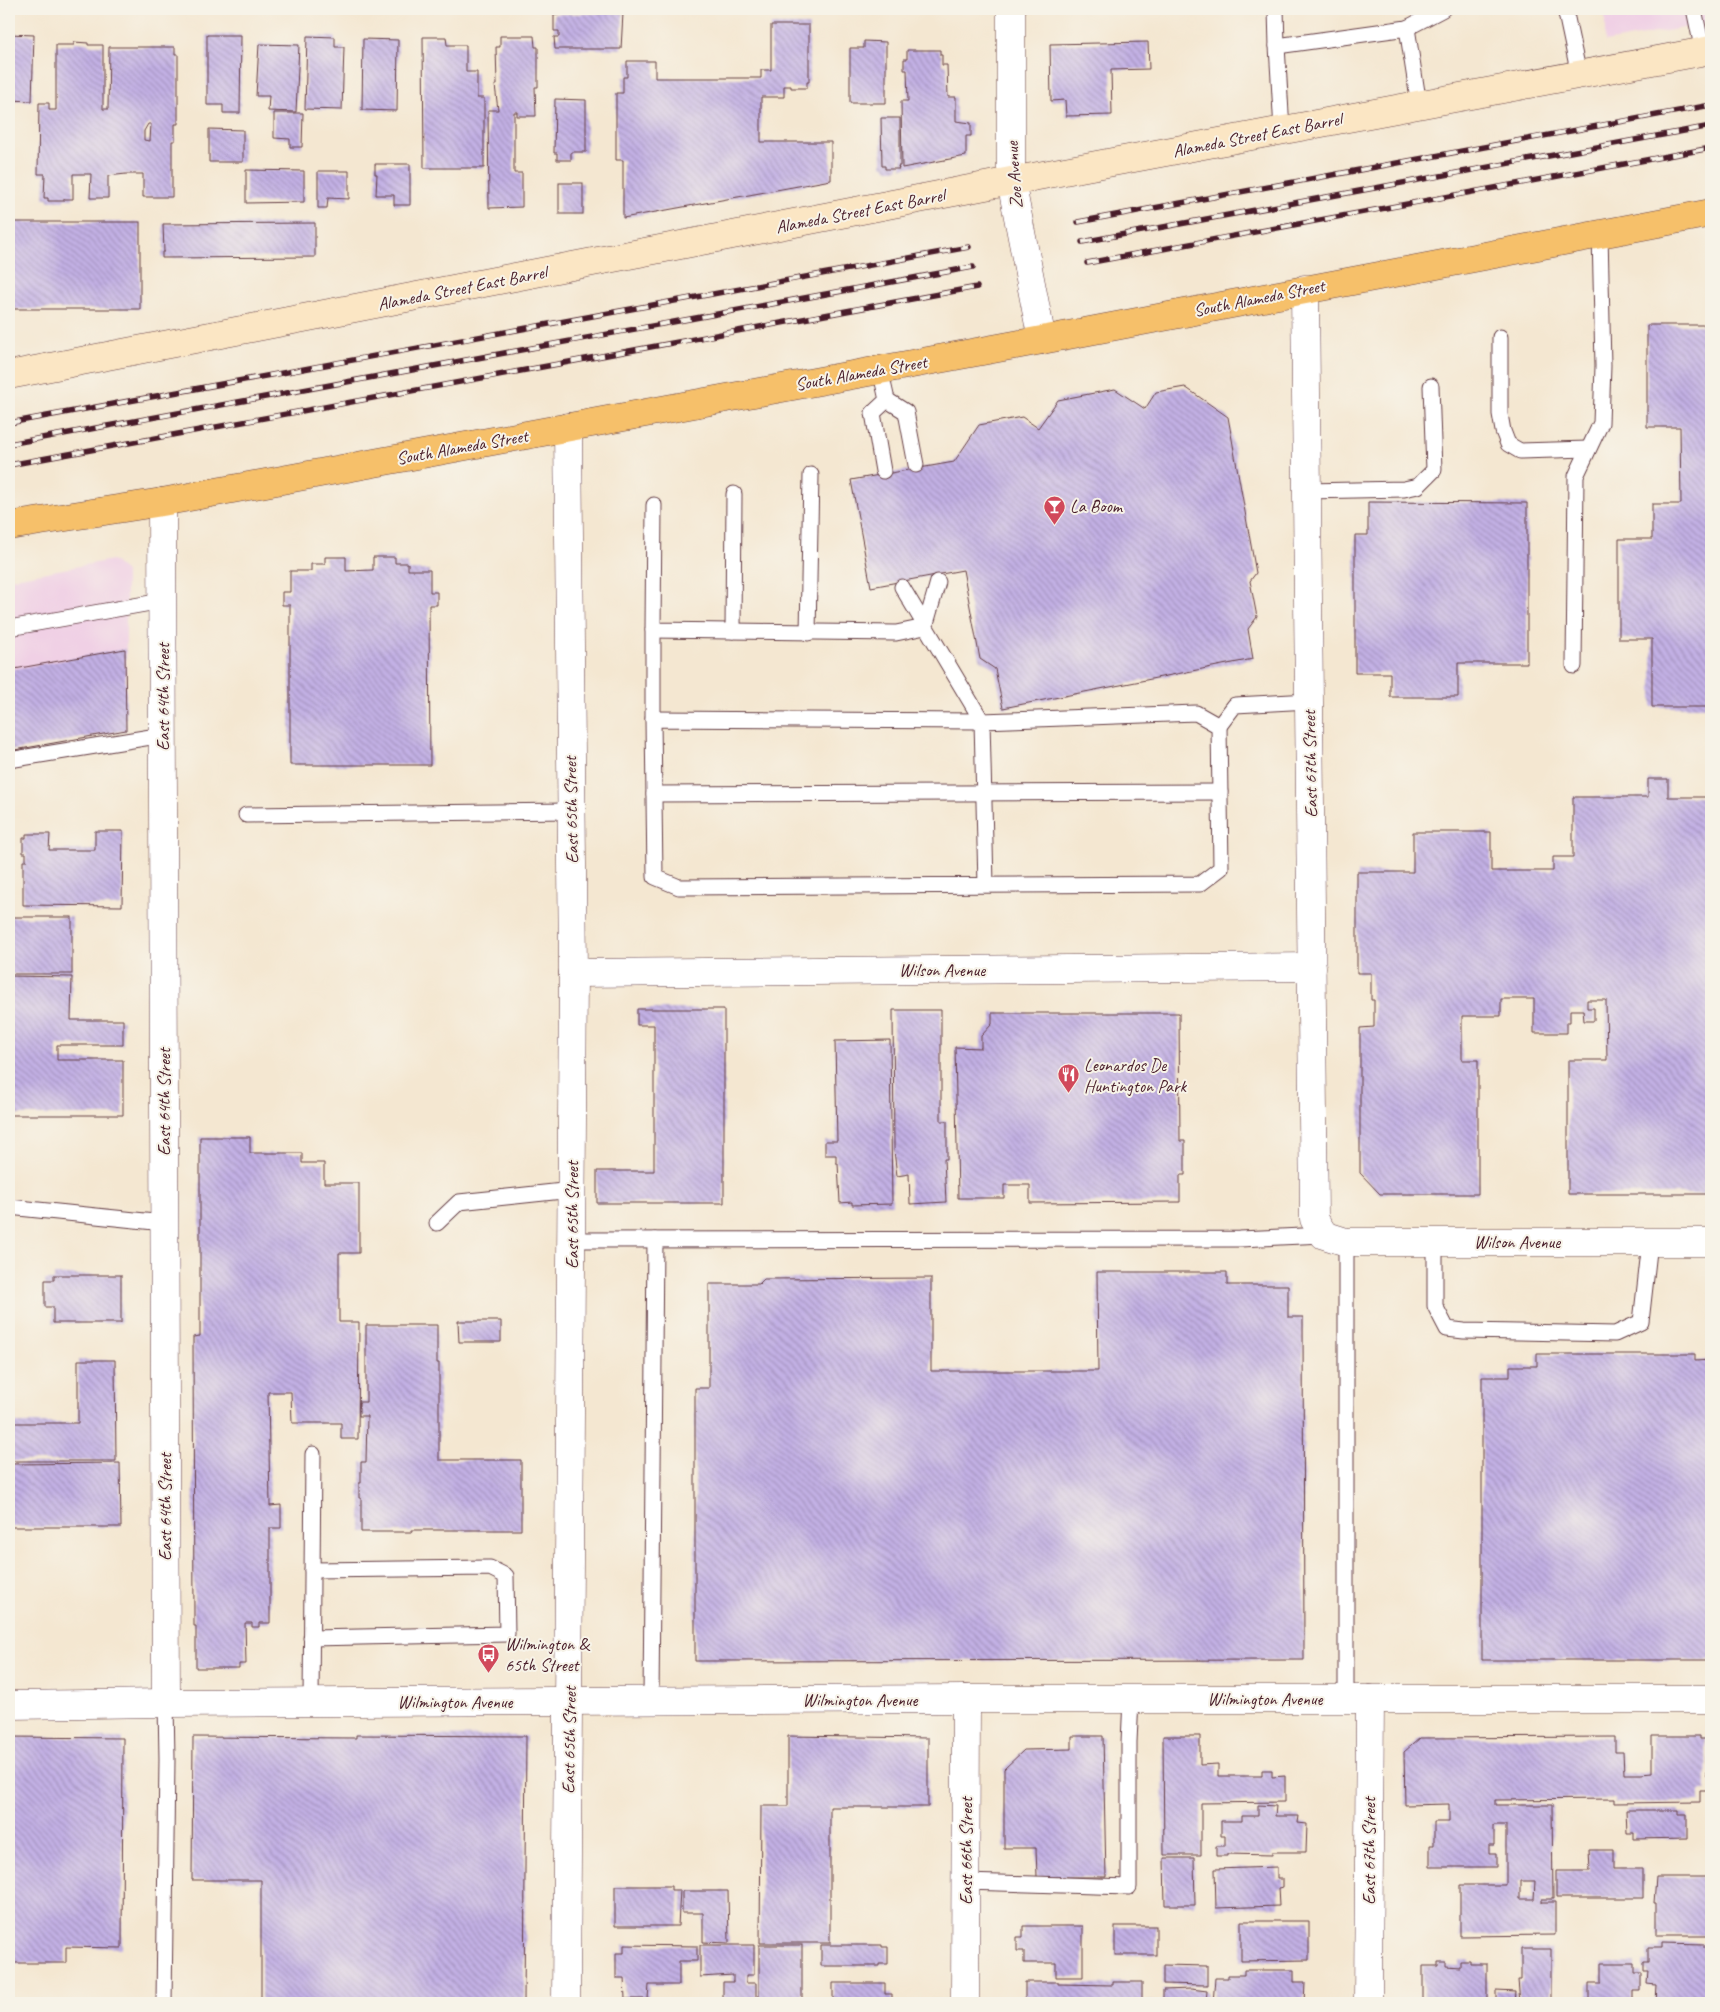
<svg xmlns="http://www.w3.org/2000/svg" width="1720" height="2012" viewBox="0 0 1720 2012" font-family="Caveat,sans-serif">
<defs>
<pattern id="building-back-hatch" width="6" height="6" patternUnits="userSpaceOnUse" patternTransform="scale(1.25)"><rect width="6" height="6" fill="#c3b1e5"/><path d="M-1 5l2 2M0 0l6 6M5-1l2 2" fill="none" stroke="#a08fba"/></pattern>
</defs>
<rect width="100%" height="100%" fill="#f7f3e8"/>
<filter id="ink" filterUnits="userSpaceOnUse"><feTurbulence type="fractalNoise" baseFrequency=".02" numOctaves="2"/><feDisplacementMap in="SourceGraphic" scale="10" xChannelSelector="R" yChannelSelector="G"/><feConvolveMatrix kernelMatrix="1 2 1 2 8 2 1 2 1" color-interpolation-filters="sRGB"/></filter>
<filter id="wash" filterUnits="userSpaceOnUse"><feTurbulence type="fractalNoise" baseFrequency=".0096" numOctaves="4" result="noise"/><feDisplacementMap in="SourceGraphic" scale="20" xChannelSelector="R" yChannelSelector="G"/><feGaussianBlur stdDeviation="1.12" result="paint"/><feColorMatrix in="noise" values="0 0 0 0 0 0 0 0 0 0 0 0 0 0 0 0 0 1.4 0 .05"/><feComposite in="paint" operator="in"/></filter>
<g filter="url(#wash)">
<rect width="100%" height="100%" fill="#f4e7d1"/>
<g fill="#f0d0e5">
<path d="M1605,9H1711V23L1605,42Z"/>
<path d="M112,560L126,572V730L9,751V579Z"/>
</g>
<g id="blocks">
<g fill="url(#building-back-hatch)" fill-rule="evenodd">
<path d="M623,13L621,49H555L554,37H559V31H554V14Z"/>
<path d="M771,25H809V82H807V88H791V86H784V97H761V142H831V180L623,218V160H616V93H623V77H627V61H655V78H761V70H771Z"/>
<path d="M9,34L34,35L32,101L9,100Z"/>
<path d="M207,35H241L240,113H223V105H207Z"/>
<path d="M307,36L335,37V47H344L342,110L305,109Z"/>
<path d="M500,36H534L535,47H538V87H535L536,116H517V112H514V173H522V207L489,208L488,110H498L495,85H497L496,47H500Z"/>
<path d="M423,37H446L447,45H466V72H477V98H484V168H424Z"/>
<path d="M363,39L398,40L397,111L362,110Z"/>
<path d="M864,41L886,42V103H850V48H864Z"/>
<path d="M74,42L88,43V45H103V109H108L109,47H175V54H178V124H175V141H172V197H143V174H126L108,176V198H90L91,174H73V199H64V201H48V198H44L45,174H38L39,103H49V110H56V45H74ZM148,124H151L150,141L144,140V131Z"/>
<path d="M1148,42L1149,69L1111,70L1112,115L1066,116L1065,100L1051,101L1050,44Z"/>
<path d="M259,44L299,45L296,112L268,111L269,96H256Z"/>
<path d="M907,50H940V55H942V65H947L948,97H956V121L971,123V136H966V156L902,168L901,101H908L907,70H904V59H907Z"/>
<path d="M555,99L586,100V152H571V160H557V153H554Z"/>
<path d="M274,113H303L302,147H290V139L274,138Z"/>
<path d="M881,118H900V166H898L899,169H885V166H882Z"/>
<path d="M209,129L243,130V162H209Z"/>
<path d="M375,164H410V205H394V195H376L377,174H375Z"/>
<path d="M246,170L304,171V202L246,203Z"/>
<path d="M318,171H349V199L328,198L327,208H318Z"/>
<rect x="559" y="183" width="24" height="31"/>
<rect x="9" y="222" width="131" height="87"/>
<path d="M315,223V257L162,258V252H164L163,224Z"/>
<path d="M1707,285H1711V707H1652V639H1619V539H1652V504H1681L1680,427H1647V325H1708Z"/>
<path d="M1185,387L1228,417L1256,573L1250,581L1257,617L1248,629L1253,659L1003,708L995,669L980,659L963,570L871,587L851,480L954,462L979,425L1022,417L1038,428L1058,400L1115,389L1145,409L1156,392Z"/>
<path d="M1368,502L1527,503V663H1458V697H1390V673H1355V535H1368Z"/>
<path d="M325,557H346V571L373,570V557H395V563H408V570H430V592H437V605H429L430,765H290V605H282V592H290V571H311V564H325Z"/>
<path d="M125,649L126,730L9,751V670Z"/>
<path d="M1648,779H1668V797H1710V1194H1568V1060H1607L1606,1000H1587V1008H1594V1021H1584L1583,1010H1570V1022H1567V1033H1534V999H1501V1016H1462V1060H1478V1194H1380L1360,1173V1028L1374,1027V1000H1371V973H1357V872H1413V832H1491V871H1553V857H1573V797H1648Z"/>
<path d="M95,831H123L122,906L23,905V861H26V853H23V838H26V834H50L49,850H95Z"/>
<rect x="9" y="917" width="63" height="57"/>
<path d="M9,976L72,977L71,1020H123V1045H57V1060H123V1115H9Z"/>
<path d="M637,1009H724V1203H597V1171H654V1025H637Z"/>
<path d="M893,1010H941V1121H947V1159H944L946,1202L910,1204L909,1174L897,1176L894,1150Z"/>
<path d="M992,1013H1179L1180,1141H1185V1175H1180V1202L1030,1203V1185H1004V1198H958L955,1047L981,1048V1036L992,1024Z"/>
<path d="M890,1040L892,1204L852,1205V1202L840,1203L838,1163H836V1155H825V1141H837L835,1041Z"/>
<path d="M200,1137H250V1153H302V1163H324V1183H359V1253H339V1322H359L358,1439H341V1423H292L291,1392H268L270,1506L281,1505V1528H270V1623H259V1627H252V1623H245L246,1664H239V1668H196V1626H194L193,1337L200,1336Z"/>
<path d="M1097,1272H1227V1285H1288V1317H1303L1304,1660L695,1661V1388H709V1284H759L764,1279L931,1278V1371H1098Z"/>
<path d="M54,1275H121V1323H53V1307H45V1280H54Z"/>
<path d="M458,1321H501V1342H459Z"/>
<path d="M366,1325H437V1363H439V1460H521V1530H412V1532H361V1498H359V1483H361V1462H366L367,1416H359V1402H366Z"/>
<path d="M1537,1354H1695V1361L1711,1360V1660H1482V1377H1510V1366H1537Z"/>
<path d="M78,1360H115L116,1461H9V1423H78Z"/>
<path d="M120,1463L121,1527H9V1464Z"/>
<path d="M356,1735L526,1736L524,2003H261V1880H192L193,1737L356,1738Z"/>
<path d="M788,1736L928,1738V1807H830V1943H760L761,1806H788Z"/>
<path d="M1072,1736H1103L1106,1877H1037L1036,1848H1004V1769L1024,1750L1072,1749Z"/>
<path d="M1163,1736H1200V1765L1218,1764V1776H1262V1770H1272V1777L1285,1776V1802L1201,1803V1855H1164Z"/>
<path d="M1652,1736H1700V1739H1706L1707,1790H1700V1802L1615,1803V1799L1495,1800V1805H1552L1553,1899H1542V1902H1555V1935L1460,1936V1885H1506V1825H1494V1845H1489V1853H1496V1867H1430V1845H1434V1822H1449V1804L1405,1805L1404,1752L1420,1738L1615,1737V1752H1623L1624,1774H1641L1652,1773ZM1520,1881H1535L1534,1899H1520Z"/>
<path d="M9,1737L123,1738L122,1948L66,1947V1963H9Z"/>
<path d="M1258,1805L1276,1806L1275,1816H1299L1298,1823L1307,1824L1306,1852H1272V1855L1227,1854V1856H1216V1846H1225V1836H1221V1821H1242V1816H1258Z"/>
<path d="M1626,1810H1679V1814H1687V1838L1634,1839V1833H1627Z"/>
<path d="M1589,1850H1614V1869H1643V1898H1556V1871H1590Z"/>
<path d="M1164,1858H1194L1195,1905H1165Z"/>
<path d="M1277,1867V1879H1283V1887L1278,1888L1279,1906L1216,1908L1215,1869Z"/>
<path d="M1656,1877H1710L1711,1918H1709V1935H1656V1903H1654Z"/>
<path d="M615,1886H671V1890H680L678,1926H615Z"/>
<path d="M682,1891H728L729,1943L703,1942V1913H682Z"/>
<path d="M1241,1921H1309V1960L1241,1961Z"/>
<path d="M1023,1926H1083V1977H1056V1963H1024V1951H1017V1937H1023Z"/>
<rect x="1115" y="1926" width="41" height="29"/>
<path d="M1662,1943L1704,1944V1948H1709L1711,1987H1708V2003L1655,2002L1656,1985L1647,1984L1648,1971H1643V1962H1648V1948H1662Z"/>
<path d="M624,1945L697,1946V1961H679V1985H649L648,1999H625L624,1978H616V1953H624Z"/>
<path d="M700,1945H754V1975H746V1983H756V2003H723V1982H733V1975L700,1977Z"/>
<rect x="759" y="1945" width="43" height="58"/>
<path d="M821,1945H882V1947H888V1964H879V1966H821Z"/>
<path d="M1521,1949H1551V2003H1520L1518,1980H1521Z"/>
<path d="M1460,1961H1470V1964H1487V2003H1423V1966H1438V1962H1446V1966L1460,1967Z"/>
<path d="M1601,1963H1634V1973H1641V1991H1633V2001H1589V1983H1601Z"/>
<path d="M1163,1965L1207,1966V1985L1163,1984Z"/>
<path d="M1244,1970H1294V1982H1305L1304,2003H1213L1215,1978H1228V1975H1244Z"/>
<path d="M1025,1982H1058V1984L1113,1985V1982H1142V2001H1153V2003H1025Z"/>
<path d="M833,1983H885V1994H892V2003H833Z"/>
<path d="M1191,1989L1207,1991L1206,2003H1163V1990Z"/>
<path d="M1496,1991L1516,1992L1515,2003H1496Z"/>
</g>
</g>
</g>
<g filter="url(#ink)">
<use href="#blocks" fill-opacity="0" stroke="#643d44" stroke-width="1"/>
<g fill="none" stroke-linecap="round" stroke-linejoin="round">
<defs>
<g id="lane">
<path d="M1276,9L1277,46L1282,130"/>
<path d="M1565,9L1579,75"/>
<path d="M1694,9L1703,52"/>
<path d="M1407,28L1443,9"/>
<path d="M1277,46L1407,28L1419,105"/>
<path d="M1500,337V414L1503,431L1508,444L1520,451L1588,449"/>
<path d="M880,369L887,400L873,413L883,471"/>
<path d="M887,400L906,412L916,465"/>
<path d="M1307,491L1404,489L1418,486L1434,470L1431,386"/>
<path d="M654,505L653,630L896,633L925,627"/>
<path d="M902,587L982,721L1196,713L1219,726L1221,868L1200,884L679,887L655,877L653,719L982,721L986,885"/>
<path d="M925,627L938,582"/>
<path d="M9,628L162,601"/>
<path d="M653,630V719"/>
<path d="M733,631L734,494"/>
<path d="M808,633L811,475"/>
<path d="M1574,666L1576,476L1601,423L1603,366L1600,234"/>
<path d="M1219,726L1235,705L1309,701"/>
<path d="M9,760L163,735"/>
<path d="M654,794L1220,792"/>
<path d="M246,815L571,811"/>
<path d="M9,1207L164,1223"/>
<path d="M437,1223L459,1202L572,1190"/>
<path d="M572,1240L1240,1239L1324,1235"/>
<path d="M1346,1242V1699"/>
<path d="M1435,1242V1306L1447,1329L1464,1331L1615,1334L1641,1322L1650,1242"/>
<path d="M311,1638L507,1634L506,1576L490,1568L312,1570"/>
<path d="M651,1701L655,1240"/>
<path d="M311,1702L313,1454"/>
<path d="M965,1882L1129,1887V1742L1131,1699"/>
<path d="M164,2003L167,1759L166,1703"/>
</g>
<g id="street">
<path d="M1011,9V181L1042,340"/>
<path d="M1305,289L1314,1219L1324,1235L1346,1242H1711"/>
<path d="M162,502L166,1703"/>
<path d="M573,973L1312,967"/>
<path d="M9,1705L166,1703L966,1699H1711"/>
<path d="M566,2003L573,973L568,427"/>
<path d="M965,2003L966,1699"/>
<path d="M1368,2003L1370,1699"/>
</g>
<path id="secondary" d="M9,375L1011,181L1711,50"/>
<path id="primary" d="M9,526L162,502L1042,340L1711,213"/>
</defs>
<use href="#lane" stroke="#643d44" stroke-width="17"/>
<use href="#street" stroke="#643d44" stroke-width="29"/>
<use href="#secondary" stroke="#643d44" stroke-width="29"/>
<use href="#primary" stroke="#643d44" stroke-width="29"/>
<use href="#lane" stroke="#fff" stroke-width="15"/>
<use href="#street" stroke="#fff" stroke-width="28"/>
<use href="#secondary" stroke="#fbe6c4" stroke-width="28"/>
<use href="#primary" stroke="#f6c06b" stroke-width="28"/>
<defs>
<g id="rail">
<path d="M1078,222L1711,105"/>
<path d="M1082,242L1711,126"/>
<path d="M1087,263L1711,148"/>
<path d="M9,423L969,247"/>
<path d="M9,444L973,267"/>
<path d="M9,465L977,287"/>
</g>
</defs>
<use href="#rail" stroke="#4a1f2b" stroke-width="5.5"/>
<use href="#rail" stroke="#f7f3e8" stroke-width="4" stroke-dasharray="11" stroke-linecap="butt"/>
</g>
</g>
<defs>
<symbol id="bar-pin" viewBox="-11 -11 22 30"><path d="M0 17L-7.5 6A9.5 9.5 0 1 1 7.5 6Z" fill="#d1495b" stroke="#f7f3e8"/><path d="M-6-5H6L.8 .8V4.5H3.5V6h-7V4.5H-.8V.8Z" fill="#fff"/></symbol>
<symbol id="restaurant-pin" viewBox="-11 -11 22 30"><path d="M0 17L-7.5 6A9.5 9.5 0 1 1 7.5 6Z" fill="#d1495b" stroke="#f7f3e8"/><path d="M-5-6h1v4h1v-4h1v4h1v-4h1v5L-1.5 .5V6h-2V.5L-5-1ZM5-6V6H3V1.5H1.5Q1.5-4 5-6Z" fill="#fff"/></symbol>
<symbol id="bus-pin" viewBox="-11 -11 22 30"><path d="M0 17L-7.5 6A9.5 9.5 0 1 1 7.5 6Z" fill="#d1495b" stroke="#f7f3e8"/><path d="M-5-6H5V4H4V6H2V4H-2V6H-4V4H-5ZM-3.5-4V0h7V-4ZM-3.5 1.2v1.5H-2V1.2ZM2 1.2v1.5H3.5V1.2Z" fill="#fff"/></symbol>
</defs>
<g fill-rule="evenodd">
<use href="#bar-pin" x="1042" y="494" width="25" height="34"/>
<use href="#restaurant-pin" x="1056" y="1062" width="25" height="34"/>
<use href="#bus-pin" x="476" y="1642" width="25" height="34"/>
</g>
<g text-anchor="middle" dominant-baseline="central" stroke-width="4" stroke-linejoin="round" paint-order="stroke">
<g font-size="18" fill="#4a1f2b" stroke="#f7f3e8">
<text transform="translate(1257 135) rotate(-11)">Alameda Street East Barrel</text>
<text transform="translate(1014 175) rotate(-94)">Zoe Avenue</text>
<text transform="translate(860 211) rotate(-11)">Alameda Street East Barrel</text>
<text transform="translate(462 288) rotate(-11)">Alameda Street East Barrel</text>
<text transform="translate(1259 298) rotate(-11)">South Alameda Street</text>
<text transform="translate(861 373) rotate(-10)">South Alameda Street</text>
<text transform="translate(462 447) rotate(-10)">South Alameda Street</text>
<text transform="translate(163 697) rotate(-90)">East 64th Street</text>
<text transform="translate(1310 764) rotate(-91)">East 67th Street</text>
<text transform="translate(571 810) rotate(-91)">East 65th Street</text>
<text x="942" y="970">Wilson Avenue</text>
<text transform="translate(164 1102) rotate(-90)">East 64th Street</text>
<text transform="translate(572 1215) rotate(-90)">East 65th Street</text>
<text x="1517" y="1242">Wilson Avenue</text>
<text transform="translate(165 1507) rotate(-90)">East 64th Street</text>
<text x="1265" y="1699">Wilmington Avenue</text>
<text x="860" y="1700">Wilmington Avenue</text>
<text x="455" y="1702">Wilmington Avenue</text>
<text transform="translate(569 1740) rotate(-89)">East 65th Street</text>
<text transform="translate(966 1851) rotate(-90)">East 66th Street</text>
<text transform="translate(1369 1851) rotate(-90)">East 67th Street</text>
</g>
<g font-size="18" fill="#4a1f2b" stroke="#f7f3e8" text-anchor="start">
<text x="1070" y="506">La Boom</text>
<text x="1084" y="1065">Leonardos De<tspan x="1084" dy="21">Huntington Park</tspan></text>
<text x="505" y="1644">Wilmington &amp;<tspan x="505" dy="21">65th Street</tspan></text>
</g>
</g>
<rect width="1720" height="2012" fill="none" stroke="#f7f3e8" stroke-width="30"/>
</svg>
